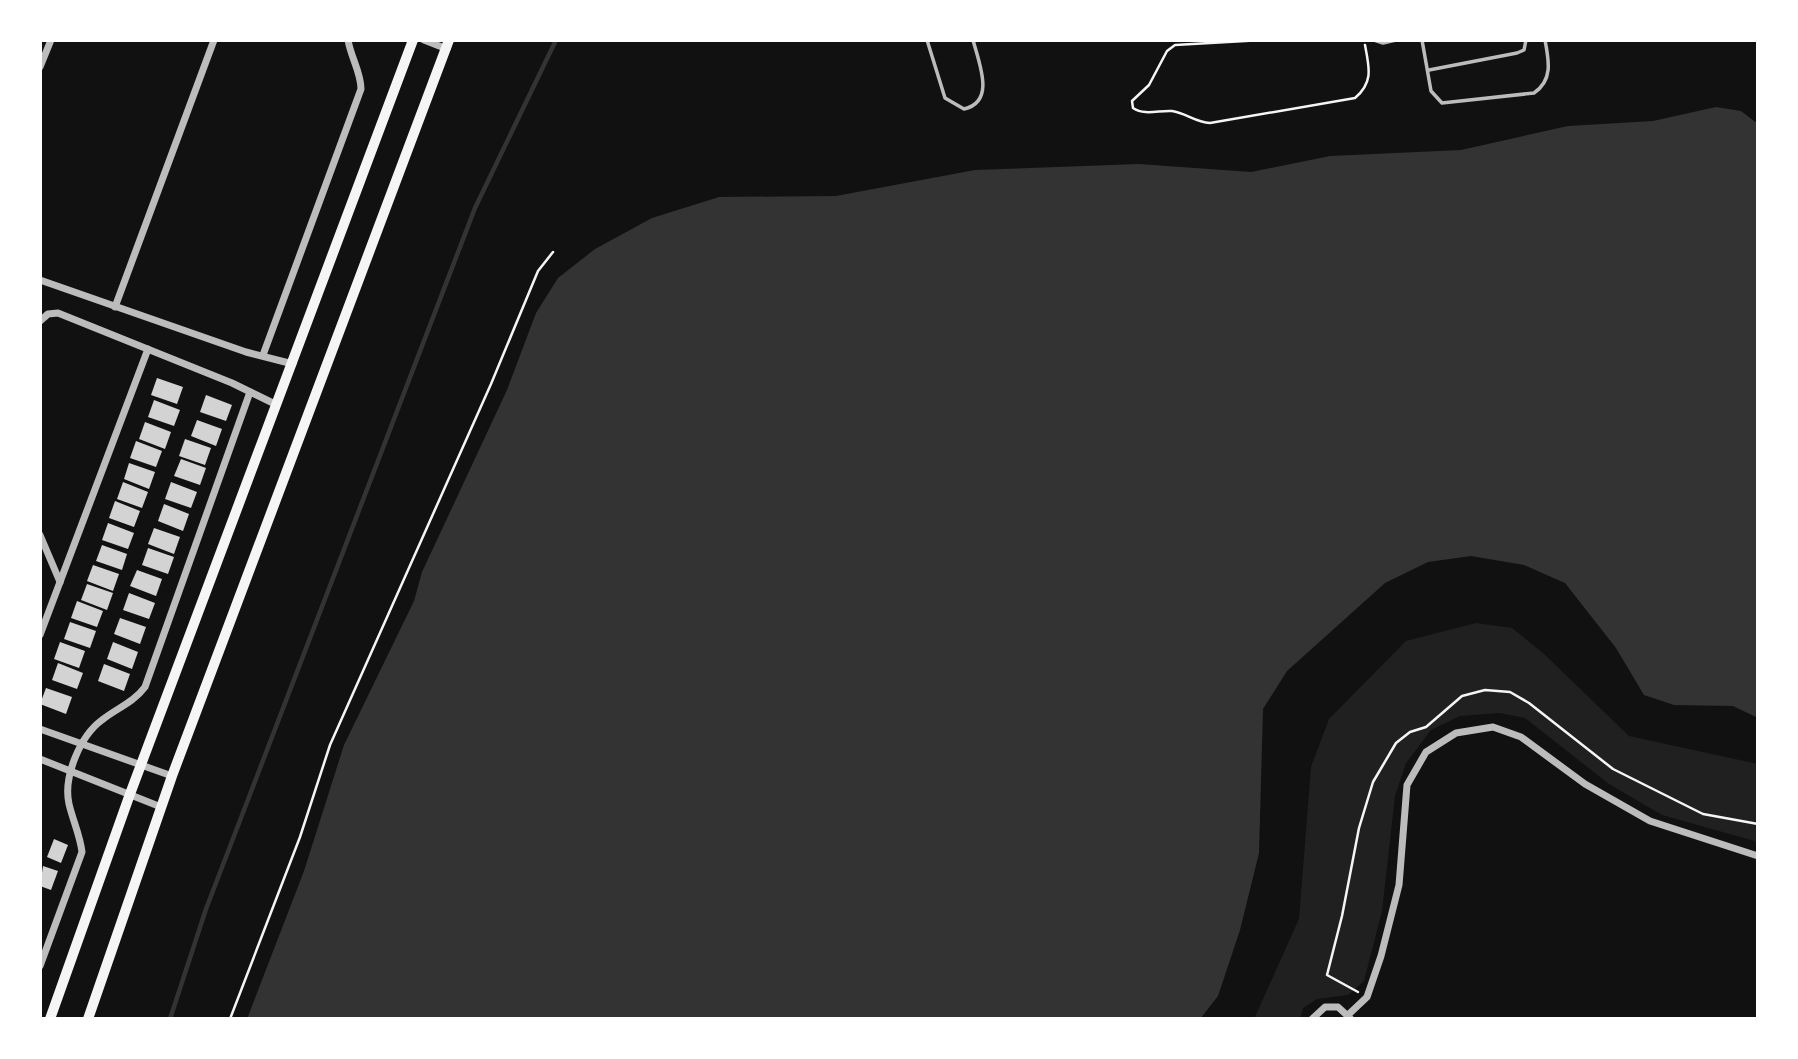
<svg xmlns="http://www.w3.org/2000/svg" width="1798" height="1059" viewBox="0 0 1798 1059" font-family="Rubik,sans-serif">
<rect width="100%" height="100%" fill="#111"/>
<path fill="#202020" d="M1476,623L1512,628L1543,653L1629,736L1758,764V842L1662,815L1609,784L1525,718L1499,713L1460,716L1431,730L1406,763L1395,796L1382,911L1364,981L1348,995L1317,999L1303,1008L1300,1019H1254L1299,919L1311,767L1329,719L1406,641Z"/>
<path fill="#333" d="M1716,107L1741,111L1758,124V718L1733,706L1674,705L1644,695L1616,648L1565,583L1524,565L1471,556L1428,562L1385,583L1287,671L1263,709L1259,853L1240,930L1218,996L1200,1019H247L304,871L344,745L414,601L422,572L507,390L536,313L558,278L595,249L652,218L719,197L836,196L975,170L1139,164L1251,172L1330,156L1461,150L1568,126L1653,121Z"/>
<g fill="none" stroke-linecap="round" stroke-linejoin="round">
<path stroke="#333" stroke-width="4.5" d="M170,1019L206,909L475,208L556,40"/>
</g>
<g fill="#d3d3d3">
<path d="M157,378L183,387L177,404L151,395Z"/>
<path d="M206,395L232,405L226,421L200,412Z"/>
<path d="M154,400L180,410L174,426L148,417Z"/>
<path d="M197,420L222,429L216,446L191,436Z"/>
<path d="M145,422L171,432L165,449L139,439Z"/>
<path d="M185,439L211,448L205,465L179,456Z"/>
<path d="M136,441L162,451L156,467L130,458Z"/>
<path d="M181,459L206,468L200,485L174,476Z"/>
<path d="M129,463L155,472L149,489L124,479Z"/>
<path d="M123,482L148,492L142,508L117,499Z"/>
<path d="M171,482L197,492L191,508L165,499Z"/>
<path d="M115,501L140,511L134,527L109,518Z"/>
<path d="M164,504L189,514L183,531L158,521Z"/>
<path d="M108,523L134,533L128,549L102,540Z"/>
<path d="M154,528L180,537L174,554L148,544Z"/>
<path d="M102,545L127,554L122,570L96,561Z"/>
<path d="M148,548L174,557L168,574L142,565Z"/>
<path d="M93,565L119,574L113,591L87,581Z"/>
<path d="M137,570L162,579L156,596L130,586Z"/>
<path d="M87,584L113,593L107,610L81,600Z"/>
<path d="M129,593L155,603L149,619L123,610Z"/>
<path d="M77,601L103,611L97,627L71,618Z"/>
<path d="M120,618L146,627L140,644L114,634Z"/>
<path d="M70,622L96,631L90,648L64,639Z"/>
<path d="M60,642L85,651L79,668L54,659Z"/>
<path d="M113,642L138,652L132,669L107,659Z"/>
<path d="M58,663L83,673L77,689L52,680Z"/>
<path d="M104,664L130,674L124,691L98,681Z"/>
<path d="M46,688L72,697L66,714L40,704Z"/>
<path d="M54,839L68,845L61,863L47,857Z"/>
<path d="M43,866L58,871L51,890L40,886Z"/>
</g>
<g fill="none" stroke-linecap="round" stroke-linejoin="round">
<g stroke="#f5f5f5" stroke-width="2.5">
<path d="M1263,40L1175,45L1167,51L1149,85L1132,101L1133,108C1145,116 1159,110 1172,111C1186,113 1195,122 1210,123L1355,98C1374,82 1369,67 1365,45"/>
<path d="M1358,992L1327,975L1342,916L1359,828L1373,782L1396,743L1410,732L1426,727L1462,696L1485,690L1510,692L1529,703L1613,769L1703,814L1758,824"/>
<path d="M230,1019L300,837L330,745L491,384L538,271L553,252"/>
</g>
<g stroke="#bcbcbc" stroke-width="3.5">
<path d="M927,40L945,98L964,109C996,102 979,63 973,40"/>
<path d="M1374,40L1383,43L1396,40"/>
<path d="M1422,40L1431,91L1442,103L1534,93C1553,80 1549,61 1545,40"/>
<path d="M1429,70L1517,53L1524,50L1526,40"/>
</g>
<g stroke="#bcbcbc" stroke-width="7">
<path d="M424,40L447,49"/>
<path d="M40,67L51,40"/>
<path d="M40,280L246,352L293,364"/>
<path d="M115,307L214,40"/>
<path d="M40,321L48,314L58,313L232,383L277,405"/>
<path d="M263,355L361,89C361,72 351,58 348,40"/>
<path d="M40,535L60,582"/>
<path d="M40,635L148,349"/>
<path d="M40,729L172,776"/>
<path d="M40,759L161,807"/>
<path d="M40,966L82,852C80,835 73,821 69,804C63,777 80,736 102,720C117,708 133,703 145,687L250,392"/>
<path d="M1349,1014L1367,997L1381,956L1399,885L1407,785L1426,752L1456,733L1493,727L1521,737L1585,784L1650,821L1758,856"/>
<path d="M1312,1019L1325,1007H1338L1350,1018"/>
</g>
<g stroke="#f5f5f5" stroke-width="10">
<path d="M50,1019L130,794L413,40"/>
<path d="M88,1019L172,776L449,40"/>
</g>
</g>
<rect width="1798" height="1059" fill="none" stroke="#ffffff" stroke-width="84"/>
</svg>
